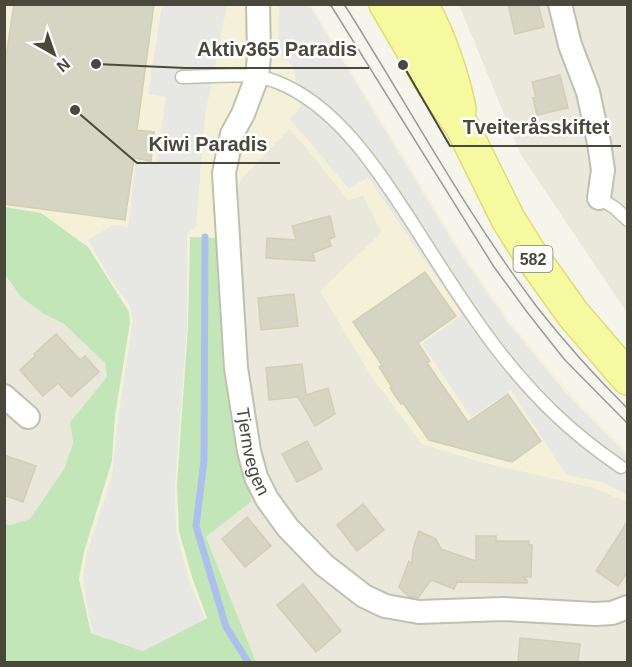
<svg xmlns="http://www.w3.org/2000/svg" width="632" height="667" viewBox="0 0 632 667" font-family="Arial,sans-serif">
<rect width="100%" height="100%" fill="#f5f5ec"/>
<g fill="#e9e8da">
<path d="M459,5H627V311L621,304L521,155Z"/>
<path d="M290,128L349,200L363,195L382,233L421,443L478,461L595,488L627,502V662H256L206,537L252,501L244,471L219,238L241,179Z"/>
<path d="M4,275L21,297L44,314L64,324L105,363L107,377L70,422L73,443L64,469L30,519L10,525L4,524Z"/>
</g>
<path fill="#f5f1d9" d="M4,5H311L460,249L511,323L572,395L627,452V502L595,488L478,461L421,443L370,374L320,291L382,232L363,195L349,201L290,128L241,179L219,238L190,237L188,327L192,577L207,618L143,651L91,633L79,579L84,552L112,461L115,416L130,323L41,213L5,207Z"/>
<path fill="#c3e6b8" d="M5,207L41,213L88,247L129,312L130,323L115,416L112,461L84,552L79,579L91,633L143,651L207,618L192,577L179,531L177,485L188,327L190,237L219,238L244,471L252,501L206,537L256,662H5V524L10,525L30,519L64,469L73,443L70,422L107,377L105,363L64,324L44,314L21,297L5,275Z"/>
<g fill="#e7e7e3">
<path d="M162,5H227L205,115L196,227L187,234V327L175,486L176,532L189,580L205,619L143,651L93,633L88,612L83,578L87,553L112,475L119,412L133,320L129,304L111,280L88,240L113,225L128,227L136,160L157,162L166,97L148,94Z"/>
<path d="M279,5H309L457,249L508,323L565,392L627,456V495L602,482L566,475L511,390L471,417L422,344L462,315L368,177L349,189L290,119L301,107L293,66L280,54L278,44Z"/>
</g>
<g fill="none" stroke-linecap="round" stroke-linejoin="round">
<path stroke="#adc0ed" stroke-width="7" d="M205,237L204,461L196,526L226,627L248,662"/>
</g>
<g fill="#d6d4c2" stroke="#d1ceb5" stroke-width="1.5">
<path d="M14,4H154L137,130L154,132L151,161L134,158L125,220L4,204V69Z"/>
<path d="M508,4H538L544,27L515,34Z"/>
<path d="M560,75L568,108L537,115L533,98L536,97L532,82Z"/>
<path d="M330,216L335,237L329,239L331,246L313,253L315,261L266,258L267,238L296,240L292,226Z"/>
<path d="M425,272L456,316L418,343L430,361L427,363L468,422L508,394L541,441L512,462L429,440L403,403L401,404L390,388L392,387L379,367L382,365L353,322Z"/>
<path d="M294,294L298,326L261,330L258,298Z"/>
<path d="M56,334L80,360L85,356L99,372L71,397L58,383L43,396L20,370L35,356L34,354Z"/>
<path d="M302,364L306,395L328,388L335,414L315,426L298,397L269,400L266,368Z"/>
<path d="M307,441L322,469L297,482L282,454Z"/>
<path d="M4,455L36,466L23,502L4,495Z"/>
<path d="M363,504L384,530L357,551L337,525Z"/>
<path d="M247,517L271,546L245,567L222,539Z"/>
<path d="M627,522V573L618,586L596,571Z"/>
<path d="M419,531L436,539L441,549L476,561V536H496V541H529V545H532L531,577H523L527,580V583L457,582L454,589L431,580L418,598L409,597L399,587L409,561L412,564L413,549Z"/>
<path d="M303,584L341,631L316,652L277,605Z"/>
<path d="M520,638L580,644L578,663H518Z"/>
</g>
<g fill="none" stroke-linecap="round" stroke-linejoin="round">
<defs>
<g id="service">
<path d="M182,77C211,77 251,71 277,82C338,106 379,172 413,224C440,266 466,309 497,349C534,397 571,433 621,467"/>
<path d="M599,198L615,208L628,220"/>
</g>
<g id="minor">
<path id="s1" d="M258,4L259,56L257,77L243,114L232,134L224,173L236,368L249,451L256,477L267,499L288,528L324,565L364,596L385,606L419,612L503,609L595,614L612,613L628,607"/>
<path d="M560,4L570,45L588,92L599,143L603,170L599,198"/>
<path d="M4,396L28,417"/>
</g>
<g id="primary">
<path d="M386,4L433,84L462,126L508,219L528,251L573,314L628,378"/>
<path d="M421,4C440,39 451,71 459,109"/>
</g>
</defs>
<use href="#service" stroke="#c0c0af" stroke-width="15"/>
<use href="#minor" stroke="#c0c0af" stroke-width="26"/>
<use href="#primary" stroke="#dede71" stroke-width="36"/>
<use href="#service" stroke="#fff" stroke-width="12"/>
<use href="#minor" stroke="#fff" stroke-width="22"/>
<use href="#primary" stroke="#f7f9a1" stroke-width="33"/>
<g stroke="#9a9a9a" stroke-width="1.5">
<path d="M330,4L494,267L527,312L564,359L628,424"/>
<path d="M344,4C408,105 465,212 537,307C565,343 596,377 628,409"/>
</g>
</g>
<g text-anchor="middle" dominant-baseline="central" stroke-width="5" stroke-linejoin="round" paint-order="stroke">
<rect fill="#fff" stroke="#807f75" stroke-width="1.5" x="513.5" y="246" width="39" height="26" rx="4.5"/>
<g font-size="16" font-weight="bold" fill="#49483a">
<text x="533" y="259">582</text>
</g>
<g font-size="18" fill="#49483a" stroke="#fff">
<text stroke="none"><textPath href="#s1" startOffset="456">Tjernvegen</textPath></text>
</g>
</g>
<path fill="none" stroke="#49483a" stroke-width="2" d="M96 64L185 68H369M403 65L450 146H621M75 110L137 163H280"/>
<g fill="#49483a" stroke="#fff" stroke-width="2">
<circle cx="96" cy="64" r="6"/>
<circle cx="403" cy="65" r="6"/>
<circle cx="75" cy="110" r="6"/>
</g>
<g font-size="20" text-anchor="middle" font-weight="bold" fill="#49483a" stroke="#fff" stroke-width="5" stroke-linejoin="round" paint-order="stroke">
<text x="277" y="56">Aktiv365 Paradis</text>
<text x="536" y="134">Tveiteråsskiftet</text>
<text x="208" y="151">Kiwi Paradis</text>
</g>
<rect width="632" height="667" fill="none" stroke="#49483a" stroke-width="12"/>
<g transform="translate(54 54) rotate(140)" stroke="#ffffff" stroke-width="4.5" paint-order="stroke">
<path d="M0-4.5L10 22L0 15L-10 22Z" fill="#49483a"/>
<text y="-9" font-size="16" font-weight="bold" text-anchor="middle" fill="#49483a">N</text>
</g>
</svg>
